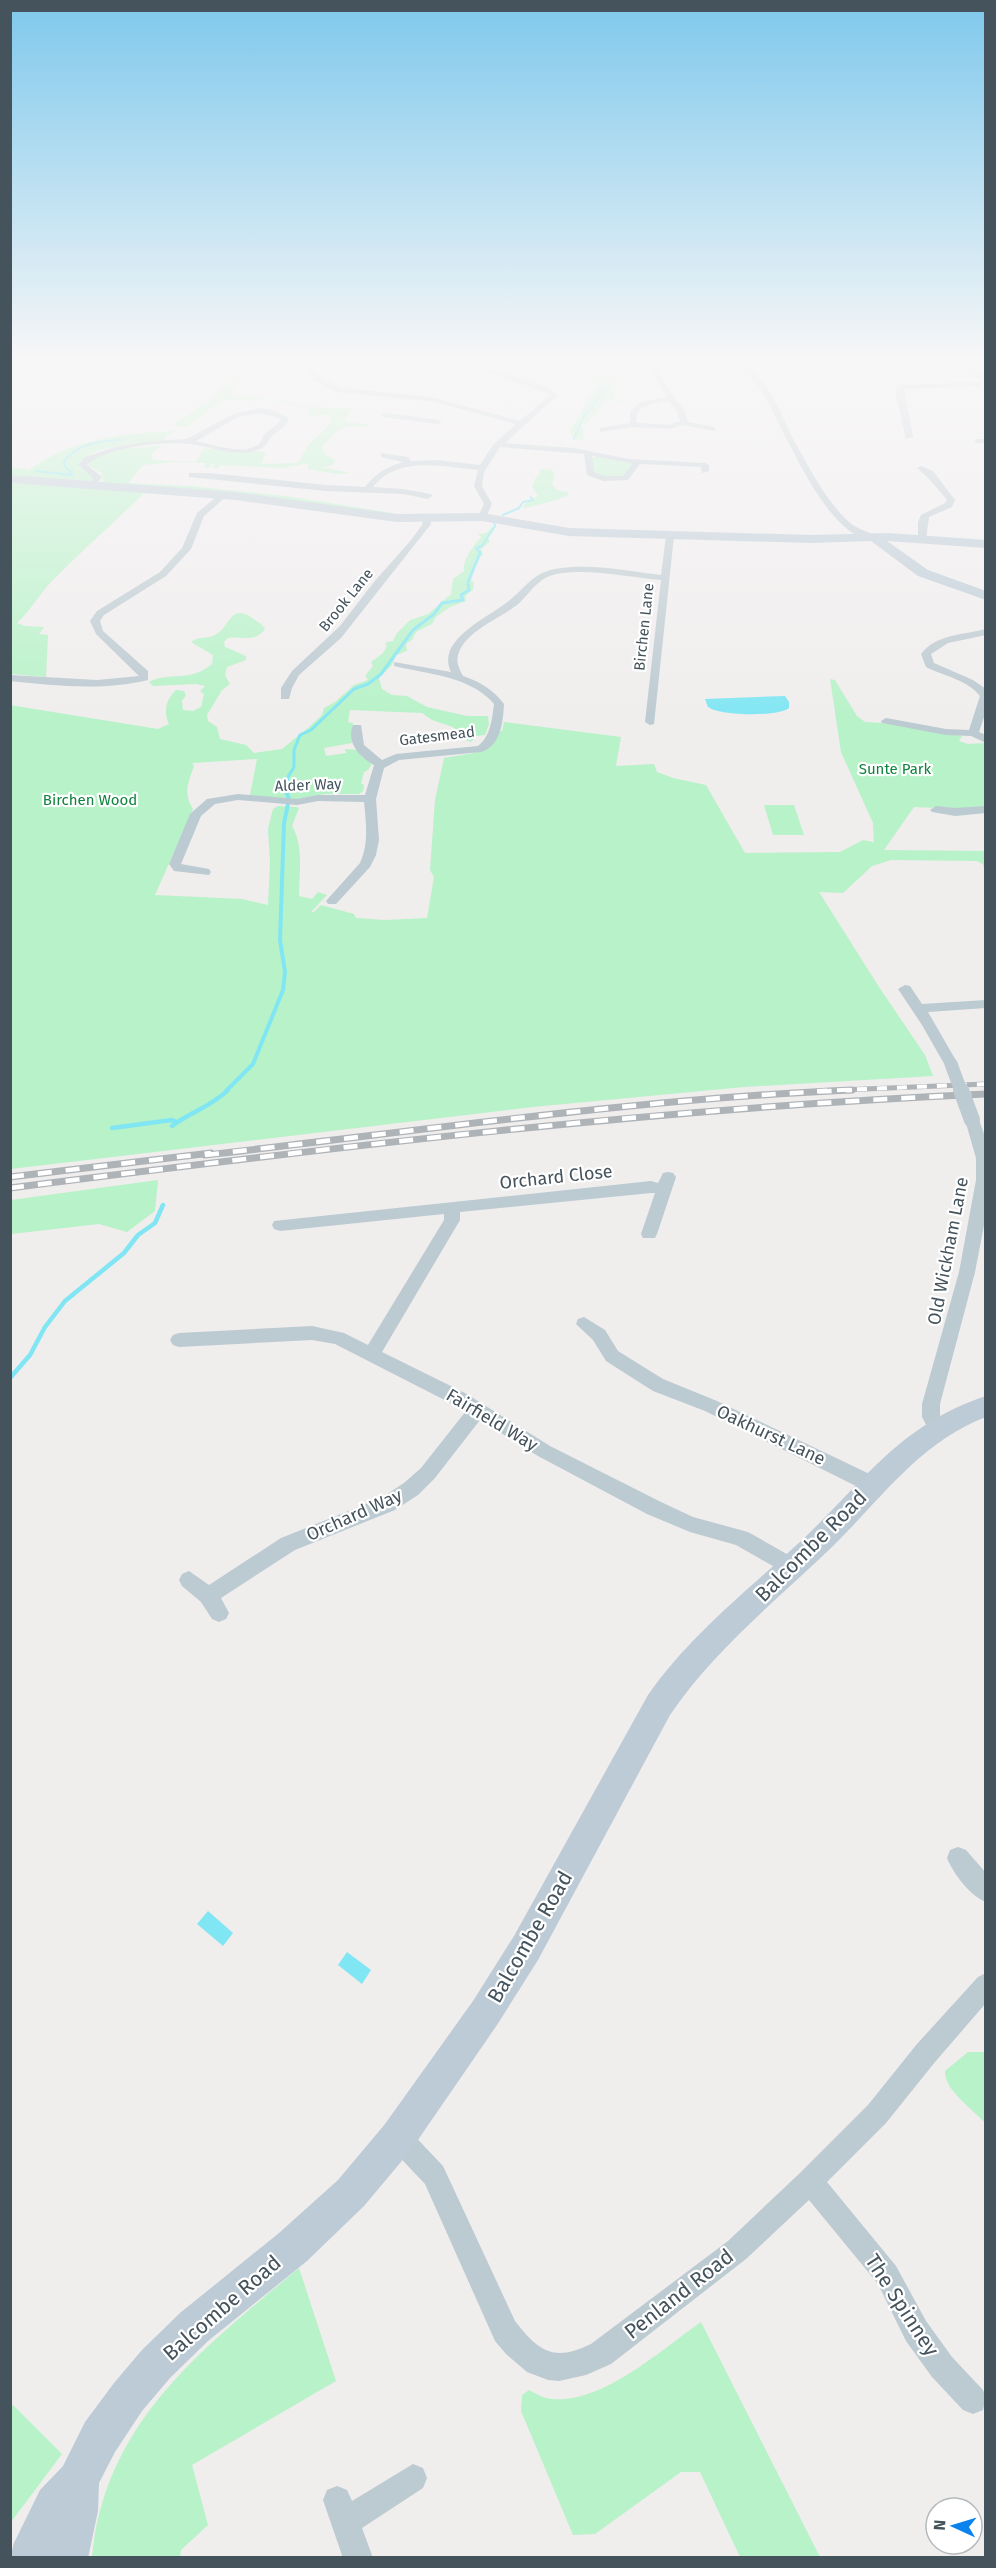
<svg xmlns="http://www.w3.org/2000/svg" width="996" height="2568" viewBox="0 0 996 2568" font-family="'Fira Sans',sans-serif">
<rect width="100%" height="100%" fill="#f0eded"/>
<g fill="#b7f2c8">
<path d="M244,365H253C249,371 242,371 239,376L241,379L232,386L234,390L231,394C243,400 258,393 267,400H223L185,427L175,426L176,422L212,399L233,376L230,373Z"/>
<path d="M608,365H650H616L611,370L615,377L649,375L648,371L652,376L614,380L615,388L613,394L616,399L639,402L606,401L587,423L580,426L583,429V440L573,439L570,431L597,384L590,377L595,375L594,371L600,370Z"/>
<path d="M281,399L308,407L351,409L344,421L370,425L368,427L355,426L343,428L336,432L322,447L326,455L336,460L331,466L321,467L351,473L338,474L307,469L309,463L282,468L220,465L218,468H213L215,464H212L209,468H204L206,463L173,462L143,465L128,483L190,486L286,496L398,514L103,483L102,473L88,466C100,444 141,450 162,445L152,453L151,457H153L151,460L196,462L203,449C210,448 219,451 227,451C240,452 252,451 266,452L261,464L296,463L300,460L308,445L328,426L331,422L329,414L308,417L306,416L310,415L308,409L286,402L275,401Z"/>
<path d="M175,431L165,437L166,442C140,445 97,442 79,463V467L94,478L91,482L11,476L10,467L29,470C71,439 124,433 175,431Z"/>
<path d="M597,457L633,464L623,476L606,478L594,473L591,458Z"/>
<path d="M543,469L552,470L555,474L552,484L556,490L568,492V495C565,498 528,508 523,508L525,504L538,496L532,487L536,477L540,475L539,470Z"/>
<path d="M10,481L144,493C114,523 82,550 53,580C40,593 31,610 17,623L25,626L44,627L39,634L48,635L46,677L11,674Z"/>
<path d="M492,527H496L488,538L490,542L481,549L483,554L477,561L471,580L474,583L473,590L465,596L466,601L450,607L436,617L432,624L416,632L412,640L406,644L407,651L396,655L392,665L379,678L382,689L392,695L407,696L427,707L467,716H488L489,724L485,735L476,736L471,742L457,737L453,727L432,720L422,713L350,710L348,722L353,723L352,743L324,748L326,756L346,753L345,749L358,750L362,757L373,762L368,770L364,772L361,783L364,785L363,791L359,794H325L293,800L250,795L257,759L192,763L194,766C188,783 183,793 193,809L155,895L242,899L268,905L270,862L268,829L273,809L278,806L296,807L299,808L292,826C304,846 299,874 299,896L312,899L318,892L327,895L311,912H314L321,905L354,914L356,918L385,920L427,918L434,877L430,870L435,800L444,758L474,753L491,747L499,731H502L504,722L621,737L616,766L654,764L657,772L673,778L706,785L745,853L840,852L863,840L873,842L874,844L873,823L841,752L830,679L835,680L857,716L865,722L882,723L962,736L959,741L968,744L985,743V807L960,809L914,807L884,850L985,851V873L983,864L977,861L891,860L872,866L843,893L819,892L879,987L925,1055L933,1076L744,1087L533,1107L11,1169L10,705L158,729L169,724C163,712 166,699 176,690L184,691L186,695L182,701L183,710L193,711L201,707L204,694L200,691L205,686L196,684L153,686L149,682C169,671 190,683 212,664L213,655L191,642C198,636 205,639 213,636C231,629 229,600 255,620C260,624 262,623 265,629C255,643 243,636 228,638L224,642L225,647L246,656V660L227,667L225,675L230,684L222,690L207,715L208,721L217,727L220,739L246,745L254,753L282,749L308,728L322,715L324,708L335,702L354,685L368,680L365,676L373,666L371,662L383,653L387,646L385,644L387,642L393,641L397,633L410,620L428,614L451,594L453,579L464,571C462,560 474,545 481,537L478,534L486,533Z"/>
<path d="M764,805H794L804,835H773Z"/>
<path d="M158,1180L155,1211L127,1232L99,1224L11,1234V1200Z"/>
<path d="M968,2052H985V2123C973,2109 944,2090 945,2071Z"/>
<path d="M299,2268L336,2381L192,2465L208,2525L181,2550L180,2557H92C105,2421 203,2349 299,2268Z"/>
<path d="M701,2322L820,2557H740L700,2472H681L595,2534L573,2535L521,2411L522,2395L529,2390C534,2392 541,2397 546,2398C597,2409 662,2349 701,2322Z"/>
<path d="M13,2405L62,2454L11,2522L10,2407Z"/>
</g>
<g fill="#80e6f3">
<path d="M785,696L789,702V708C777,717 721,716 708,707L705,699Z"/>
<path d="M208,1911L233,1933L223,1946L197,1924Z"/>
<path d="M347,1952L371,1970L362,1984L338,1965Z"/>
</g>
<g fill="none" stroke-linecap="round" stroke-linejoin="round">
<g stroke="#80e6f3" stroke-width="2">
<path d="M654,365H713"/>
<path d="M974,370L986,371"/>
<path d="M574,439L584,416L606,389L604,376L611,365"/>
<path d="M36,471L72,475"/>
<path d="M72,473L65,467L64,461C78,444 99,441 120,440"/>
<path d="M503,515L519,508L523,502L533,500L531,497"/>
<path d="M480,553L476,548L482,546L495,526L494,521"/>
</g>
<path stroke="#80e6f3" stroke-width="3" d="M285,790L288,777L294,767V750L300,735L311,730L354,689L368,684L381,674L413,630L434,614L442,603L463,600L461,595L469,590L468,582L480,553L479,551"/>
<path stroke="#80e6f3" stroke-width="4" d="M226,1091L253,1064L283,990L285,972L280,940L284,823L289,799L285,789"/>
<g stroke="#80e6f3" stroke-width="4.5">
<path d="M172,1126C191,1112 212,1106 228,1090"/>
<path d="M112,1128L172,1120L176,1122"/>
<path d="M10,1378L30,1355L45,1327L65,1301L124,1253L138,1235L155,1223L163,1205"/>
</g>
<g fill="#bccad1" fill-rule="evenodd">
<path d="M304,365H311L319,377L342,388L431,397L520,421L550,395L545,392L494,375L448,365C471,363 543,379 558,395L505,443L574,448L629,459L705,463L709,465V471L702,473L701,467L640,464L628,480L603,481L587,475L584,454L500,447L484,472L482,486L492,504L486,517L482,520L478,517L484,504L474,486L478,470C443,466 397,456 373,487L403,489L431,494L432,496L428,499L403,494L326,491L189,477V473H209L326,485L365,487C376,473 386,467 403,462L381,457V453L408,457L411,461L436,460L480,465L493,445L516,424L431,401L337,392L313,380ZM592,456L629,463L632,464L623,476H604L594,472Z"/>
<path d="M651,365H658C659,387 684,401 688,422L715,427V431L683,425L669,429L634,427L600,432V428L630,423V411L641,402L667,397L653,375ZM669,401L677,411L680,421L669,425L637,423L636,417L640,409L652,404Z"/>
<path d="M736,365C766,365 784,424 797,446C811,471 827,502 849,522C857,529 868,532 878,536V540C827,545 783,425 761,390C754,380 743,373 736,365Z"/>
<path d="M938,365H957L963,367L959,369Z"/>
<path d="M983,382L980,386L904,389L913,437L906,439L895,391L899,385Z"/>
<path d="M260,408L275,411L289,418C286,427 280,429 274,434C267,440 267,447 258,450C235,458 213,447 190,444C165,441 105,447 87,465L102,477L92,489L88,486L93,478L78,465L85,457L115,447L151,441L187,439L233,414ZM260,413L281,419C278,426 272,427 267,432C263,435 262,441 259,444C243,456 213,444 196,441L238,417Z"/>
<path d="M386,413L438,420L442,422L438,424L383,417L382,415Z"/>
<path d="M978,439H986V443H975L974,441Z"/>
<path d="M921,466L933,471L955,500L952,507L929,517L926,539L922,542L918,539V522L921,515L945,503L947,500C937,488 929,478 917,468Z"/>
<path d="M221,493L228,495L204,516L191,549L166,576L104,615L100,621L103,631L148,671V680C103,691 56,686 10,681V675L97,680L139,676L96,634L90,621L97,611L160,572L182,548L197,513Z"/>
<path d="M424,516H430L431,524L341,638L299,675L292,688L289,699H281V688L292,671L340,626L374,582L411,540L422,525Z"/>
<path d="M670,533L674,536L654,724L650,725L645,722L661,580C626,577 590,568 556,574C537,578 530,594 517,605C499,619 465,631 458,655C456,663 459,669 463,676C480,682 493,689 504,704C503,722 501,746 481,752L399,760L384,768L376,799L379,840L376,855L370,867L336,904H328L326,901L360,863C369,843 366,823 364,802L318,801L297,805L238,800L215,804L201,816L181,864L209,869L211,872L209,875L174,871L169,864L190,814L207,799L238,794L297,799L318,795H365L374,765C359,757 346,742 353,725H361L364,745L382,760L396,754L478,746C491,736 492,719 494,704C471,676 427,674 394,666V662L451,672C435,639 490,617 510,600C526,587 533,573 555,569C590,563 626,571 661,575L666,536Z"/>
<path d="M986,629V635L948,643L931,654L934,663L973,680L986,689V711L979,732L986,735V743L971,736L946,735L882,723L881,721L886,718L946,729L969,730L980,696C968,680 944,676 926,667L921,654C936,634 963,635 986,629Z"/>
<path d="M936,806L955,808L986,806V813L955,816L932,812L930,810Z"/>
<path d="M905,985L910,986L922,1004L986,1000V1008L928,1012L958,1064L956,1067L951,1069L946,1067L922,1025L898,989Z"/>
<path d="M972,1115L979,1120L986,1139V1215L975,1272L940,1404V1417L945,1427L942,1432L936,1434L930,1432L922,1417V1404L959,1272L976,1180V1158L965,1120Z"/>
<path d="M668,1172L673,1173L676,1177L657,1234L655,1238H643L641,1234L655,1193H651L460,1212V1220L382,1352L465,1393L550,1446L661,1502L693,1517L748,1532L799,1561L802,1567L799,1573L792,1576L785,1573L736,1545L690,1532L647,1514L538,1456L480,1420L435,1478L418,1495L395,1510L295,1550L221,1598L229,1613L226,1619L219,1622L212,1619L201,1602L182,1586L179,1580L182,1574L189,1571L209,1585L281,1538L381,1498L404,1483L421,1468L466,1411L335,1344L312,1340L179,1347L173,1345L170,1340L173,1335L179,1333L312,1326L344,1333L368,1345L444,1220V1214L280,1231L274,1229L272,1225L274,1221L651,1181L658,1183L663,1173Z"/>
<path d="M584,1317L605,1330L618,1351L663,1379L717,1401L880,1479L882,1485L880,1491L873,1493L866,1491L705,1411L653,1391L606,1361L593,1340L576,1324L578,1319Z"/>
<path d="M958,1847L966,1850L986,1873V1902C970,1896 953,1873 947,1858L950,1850Z"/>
<path d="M986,1973V2003L935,2062L886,2123L827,2182L896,2266L926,2321L952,2357L983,2390L986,2397L983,2410L973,2414L963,2410L932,2377L906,2341L878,2284L809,2200L746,2259L611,2364L586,2375L559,2381L548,2380L527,2372L506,2354L495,2341L425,2184L389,2146L385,2137L389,2128L398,2124L407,2128L443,2166L515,2321C539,2352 554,2362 591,2344L728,2241L801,2172L868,2105L917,2044L978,1977Z"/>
<path d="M413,2464L423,2468L427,2478L423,2488L362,2528L373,2558H343L323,2500L327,2490L337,2486L347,2490L352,2501Z"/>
</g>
<g fill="#bccbd6" fill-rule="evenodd">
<path d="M950,365H963L986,375V382Z"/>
<path d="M10,475L235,492L397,514L482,513L569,528L811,535L889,533L986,540V548L887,541L928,570L986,591V600L918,576L871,541L811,543L569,536L482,521L397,522L235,500L10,483Z"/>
<path d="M986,1396V1417C920,1442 882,1498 834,1545C777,1600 714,1650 670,1715L538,1960L497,2025L411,2150L364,2206L307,2261L208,2341L170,2378L142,2411L115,2452L99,2483L98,2511L88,2558H10L14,2543L40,2490L63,2466L85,2422L114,2383L142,2350L180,2313L279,2233L338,2180L385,2124L473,2001L514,1936L648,1695C690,1635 748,1590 802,1540C865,1481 899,1425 986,1396Z"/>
</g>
<defs>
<path id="rail-far1" d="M817,1091L986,1084"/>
<g id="rail">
<path d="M205,1155C420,1131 635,1099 852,1090"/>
<path d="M10,1177L211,1153"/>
<path d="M10,1188C335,1147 659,1108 986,1094"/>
</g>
</defs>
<use href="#rail-far1" stroke="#aeb3b8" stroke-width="5"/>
<use href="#rail" stroke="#aeb3b8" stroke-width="7"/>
<use href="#rail-far1" stroke="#fff" stroke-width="4" stroke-dasharray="10" stroke-linecap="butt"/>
<use href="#rail" stroke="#fff" stroke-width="4.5" stroke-dasharray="14" stroke-linecap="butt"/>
<path stroke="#bccad1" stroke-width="13" d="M951,1064L961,1091"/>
<path stroke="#bccad1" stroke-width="16" d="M961,1090L972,1120"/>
</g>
<linearGradient id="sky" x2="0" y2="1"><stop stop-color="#7ec8ec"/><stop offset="0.5" stop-color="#f8f7f7"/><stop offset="1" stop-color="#f8f7f7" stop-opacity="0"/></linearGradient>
<rect width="996" height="724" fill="url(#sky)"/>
<g text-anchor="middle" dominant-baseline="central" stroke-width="4.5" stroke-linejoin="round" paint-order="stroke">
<g font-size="15" fill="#44535c" stroke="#fff">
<text transform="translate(346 600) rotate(-51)">Brook Lane</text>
<text transform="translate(644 627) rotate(-84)">Birchen Lane</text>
<text transform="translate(437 736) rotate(-7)">Gatesmead</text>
<text transform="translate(308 785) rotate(-2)">Alder Way</text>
</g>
<g font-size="15" fill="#0f833d" stroke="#fff">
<text x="895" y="769">Sunte Park</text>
<text x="90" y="800">Birchen Wood</text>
</g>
<g font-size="18" fill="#44535c" stroke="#fff">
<text transform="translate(556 1177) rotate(-6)">Orchard Close</text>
<text transform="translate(948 1251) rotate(-79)">Old Wickham Lane</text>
<text transform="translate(492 1420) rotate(31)">Fairfield Way</text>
<text transform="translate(771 1435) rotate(25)">Oakhurst Lane</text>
<text transform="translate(354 1515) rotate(-24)">Orchard Way</text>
</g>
<g font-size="21" fill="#44535c" stroke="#fff">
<text transform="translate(811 1546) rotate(-45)">Balcombe Road</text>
<text transform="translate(530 1937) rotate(-60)">Balcombe Road</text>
<text transform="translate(679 2294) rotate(-38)">Penland Road</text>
<text transform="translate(902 2305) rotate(57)">The Spinney</text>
<text transform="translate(222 2308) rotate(-41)">Balcombe Road</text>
</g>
</g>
<rect width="996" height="2568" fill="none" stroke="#44535c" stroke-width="24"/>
<g transform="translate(954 2526) rotate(274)"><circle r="28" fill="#ffffff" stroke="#b4babe" stroke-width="1.5"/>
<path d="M0-4.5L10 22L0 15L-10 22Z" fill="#0a83ed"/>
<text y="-9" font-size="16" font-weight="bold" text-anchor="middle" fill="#44535c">N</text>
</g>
</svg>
